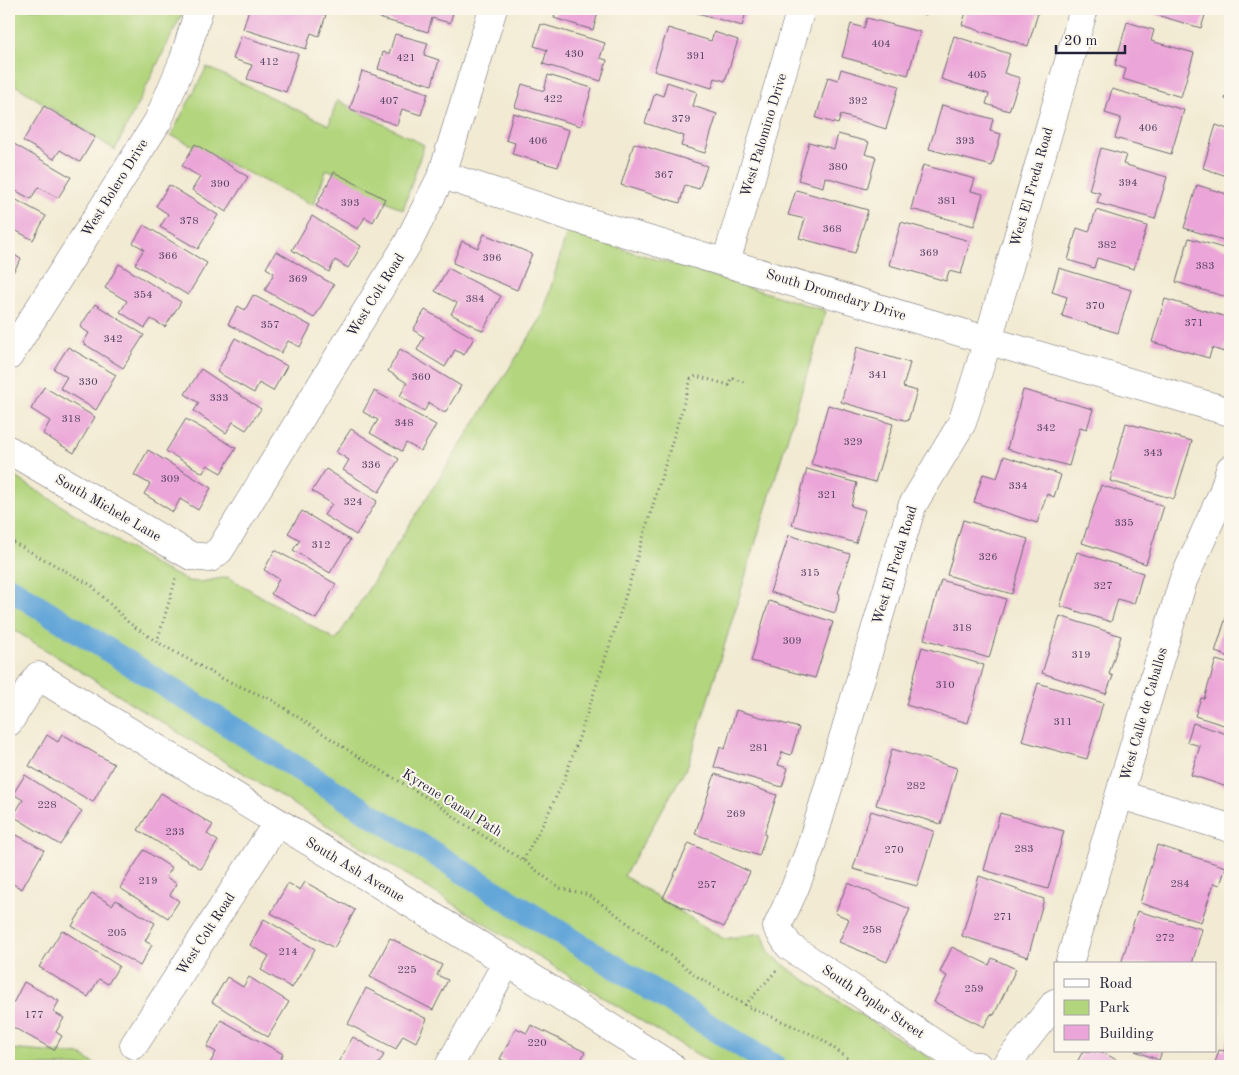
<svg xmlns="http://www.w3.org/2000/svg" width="1239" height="1075" viewBox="0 0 1239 1075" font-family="'Old Standard TT',serif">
<rect width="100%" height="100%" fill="#fbf7ec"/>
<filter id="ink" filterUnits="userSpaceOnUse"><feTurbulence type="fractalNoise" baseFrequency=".02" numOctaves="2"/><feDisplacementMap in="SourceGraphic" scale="10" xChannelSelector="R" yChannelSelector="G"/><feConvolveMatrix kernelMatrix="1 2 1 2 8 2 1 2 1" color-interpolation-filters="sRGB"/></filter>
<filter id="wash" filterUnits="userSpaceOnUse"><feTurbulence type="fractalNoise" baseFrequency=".0096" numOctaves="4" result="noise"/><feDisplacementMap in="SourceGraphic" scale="20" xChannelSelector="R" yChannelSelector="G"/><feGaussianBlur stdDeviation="1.12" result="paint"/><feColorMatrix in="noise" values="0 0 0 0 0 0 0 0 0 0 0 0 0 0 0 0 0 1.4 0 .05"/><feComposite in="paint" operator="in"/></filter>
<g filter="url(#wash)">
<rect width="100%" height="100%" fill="#f2ead2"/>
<g fill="#b3d57e" stroke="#6a7c5c">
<path d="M9,9H177L184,10L115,150L9,81Z"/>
<path d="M207,67L329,125L337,100L424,145L403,210L327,169L313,205L171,135Z"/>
<path d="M567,232L826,311L688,765L624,876L724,939L762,933L769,953L797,975L943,1066H717L643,1022L9,627V473L159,567L188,581L201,582L228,577L336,640L542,317Z"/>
<path d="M9,1049L82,1055L97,1066H9Z"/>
</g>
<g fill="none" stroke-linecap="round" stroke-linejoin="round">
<path stroke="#63a6d8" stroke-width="24" d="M9,588L774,1066"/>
</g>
<g id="blocks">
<g fill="#eba5d8">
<path d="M249,9L263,10V9H305L326,15L319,36L311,33L306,49L243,29Z"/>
<path d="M382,9H454L450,23L432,18L428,32L379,18Z"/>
<path d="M556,9H599L593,30L554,18Z"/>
<path d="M684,9H747L742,26Z"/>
<path d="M907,9H928L926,15Z"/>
<path d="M967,9H1025L1038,13L1028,46L962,25Z"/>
<path d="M1136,9H1207L1201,28Z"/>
<path d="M867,18L920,32L908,75L842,57L851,24L864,28Z"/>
<path d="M1127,22L1154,30L1151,41L1194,53L1181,97L1123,79L1126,69L1115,65Z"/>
<path d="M541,24L605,43L600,58L607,60L601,81L543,64L547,50L534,46Z"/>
<path d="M668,28L711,41L714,32L738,40L725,81L715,78L712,88L654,71Z"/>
<path d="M395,34L428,43L424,55L439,60L432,85L378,69L383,52L389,54Z"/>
<path d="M241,36L298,54L286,92L247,79L252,65L233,59Z"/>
<path d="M954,36L1010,54L1004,73L1020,78L1009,111L986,104L989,94L941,79Z"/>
<path d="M841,69L899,86L886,129L841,115L838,124L816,118L828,77L838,80Z"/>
<path d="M362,71L428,93L421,115L402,109L397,125L350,109Z"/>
<path d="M548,75L592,88L581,126L515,107L522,84L544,91Z"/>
<path d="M667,82L697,92L693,106L717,114L705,153L681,146L684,136L645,123L655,93L663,96Z"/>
<path d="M1230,84V101L1225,99Z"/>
<path d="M1112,89L1184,110L1171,154L1115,138L1121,118L1105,113Z"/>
<path d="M942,105L993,119L990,131L1001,134L992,166L929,149Z"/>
<path d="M44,106L95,137L80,162L60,150L54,159L23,141Z"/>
<path d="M513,113L569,130L558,167L512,154L515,143L506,140Z"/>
<path d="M1216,125L1230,130V177L1203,168Z"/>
<path d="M838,134L869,142L865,154L876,157L867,189L825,177L823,187L798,180L809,142L834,149Z"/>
<path d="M634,143L707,166L699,189L685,185L680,203L621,185Z"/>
<path d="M14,144L71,177L58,198L38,187L31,199L9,187V154Z"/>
<path d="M195,144L248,177L226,212L192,190L200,177L182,166Z"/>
<path d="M1101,148L1126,155L1123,164L1167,177L1155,219L1097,203L1100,193L1089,190Z"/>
<path d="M923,165L975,179L971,191L983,194L974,226L911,209Z"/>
<path d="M334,172L385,199L373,222L365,217L358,229L316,206Z"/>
<path d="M169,185L218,215L198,249L160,227L168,214L156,206Z"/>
<path d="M1197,185L1230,195V242L1184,228Z"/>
<path d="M796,190L868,210L855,253L799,238L805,219L788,215Z"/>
<path d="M9,196L46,216L33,240L13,229L9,237Z"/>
<path d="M1096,210L1147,226L1134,269L1097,258L1094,268L1068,260L1077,228L1089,232Z"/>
<path d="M312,216L361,246L348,268L335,260L329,272L292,250Z"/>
<path d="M901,222L970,241L961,274L949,271L946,281L889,265Z"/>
<path d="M144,225L207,263L188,295L135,264L144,249L133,243Z"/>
<path d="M484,234L532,254L517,290L453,263L462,241L478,248Z"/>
<path d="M1189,238L1230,250V298L1176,282Z"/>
<path d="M276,251L334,285L314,318L265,290L274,273L266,268Z"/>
<path d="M9,252L21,259L9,279Z"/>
<path d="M119,264L181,302L165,327L151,319L145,328L120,312L127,301L105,288Z"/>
<path d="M448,268L501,296L483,331L451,314L457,303L435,291Z"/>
<path d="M1059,268L1131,290L1118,333L1062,316L1067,297L1052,292Z"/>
<path d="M253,295L311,326L300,347L288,341L281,353L228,324L238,306L245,310Z"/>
<path d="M1165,299L1230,318V329L1224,352L1212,348L1209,358L1152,342Z"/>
<path d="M95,304L144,335L123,368L83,343L89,333L80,327Z"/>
<path d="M425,310L474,338L464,355L455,350L445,367L417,350L424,337L413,330Z"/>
<path d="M235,338L287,366L273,391L259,383L254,393L217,372Z"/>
<path d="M68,347L116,375L96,410L60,388L67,377L54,369Z"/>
<path d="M857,347L910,363L903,387L917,391L908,421L841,402Z"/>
<path d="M400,349L461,386L445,413L429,403L424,411L400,396L407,383L388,371Z"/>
<path d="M201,369L261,409L246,430L233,422L226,433L194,411L199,403L185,394Z"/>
<path d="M44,387L95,417L74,453L43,434L50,421L31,409Z"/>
<path d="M1023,390L1093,409L1087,429L1080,427L1069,466L1007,449Z"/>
<path d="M374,391L436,425L421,451L406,443L402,451L370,433L378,420L363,412Z"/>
<path d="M828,405L893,424L875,482L811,464Z"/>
<path d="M186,419L236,448L221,473L207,465L203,473L166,451Z"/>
<path d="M1126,423L1192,441L1174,499L1110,481Z"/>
<path d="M351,429L399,459L379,492L343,470L349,460L336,452Z"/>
<path d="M148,450L211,488L198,510L180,499L173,512L144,494L150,484L134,475Z"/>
<path d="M1004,456L1061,475L1054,497L1047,494L1037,523L974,502L983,474L997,478Z"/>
<path d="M326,469L377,501L356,535L324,515L332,504L312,491Z"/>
<path d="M807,469L857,483L851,506L865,510L856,543L792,525Z"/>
<path d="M1101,485L1164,506L1146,564L1082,543Z"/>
<path d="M302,511L350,540L330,573L293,550L300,540L288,533Z"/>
<path d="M963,520L1028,539L1012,594L947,575Z"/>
<path d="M789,535L850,554L838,593L840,594L835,613L770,592Z"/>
<path d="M275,550L336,584L316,619L271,594L279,579L264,570Z"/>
<path d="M1077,552L1143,573L1134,604L1118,599L1111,622L1060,606Z"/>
<path d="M941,580L1006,599L989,658L924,639Z"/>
<path d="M769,601L833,622L815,678L751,661Z"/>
<path d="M1230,605V657L1215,652Z"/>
<path d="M1060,616L1121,636L1109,674L1113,676L1106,694L1042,673Z"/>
<path d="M922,647L984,665L968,723L906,705Z"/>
<path d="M1216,660L1230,664V727L1195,716L1201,698L1204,699Z"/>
<path d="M1038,683L1103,703L1087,759L1022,741Z"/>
<path d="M736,710L799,728L791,755L782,752L778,765L788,768L782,787L714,767L720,747L725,749Z"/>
<path d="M1193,723L1230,735V788L1191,775L1200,746L1187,742Z"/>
<path d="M62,734L114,764L93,802L29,766L47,735L58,742Z"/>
<path d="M892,749L957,768L941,824L876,805Z"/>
<path d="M715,774L777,795L764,834L766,835L759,856L695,834Z"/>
<path d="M25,775L82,811L60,845L13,816L23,800L13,794Z"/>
<path d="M161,793L213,825L207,834L218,841L201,869L138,830Z"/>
<path d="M871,811L934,831L917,886L853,869Z"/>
<path d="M1000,813L1064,831L1048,889L984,870Z"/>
<path d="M15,834L44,850L22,889L9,882V845Z"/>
<path d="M689,843L750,872L724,927L663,898Z"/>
<path d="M1157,845L1226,867L1220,885L1214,883L1201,922L1140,903Z"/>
<path d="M144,850L172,868L166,877L177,884L170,895L179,901L168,918L120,888Z"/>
<path d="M979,876L1044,899L1028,957L962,936Z"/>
<path d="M305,882L355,910L334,948L271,913L288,883L300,890Z"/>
<path d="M848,883L910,909L887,962L839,942L849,919L835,913Z"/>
<path d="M92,893L112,905L116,900L155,923L145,941L152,945L140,966L72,926Z"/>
<path d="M1137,911L1202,929L1192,964H1121Z"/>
<path d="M264,919L315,949L292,988L261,970L269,956L250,945Z"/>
<path d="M62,930L119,966L108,984L99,979L88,997L39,967Z"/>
<path d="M390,938L442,965L437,975L448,980L433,1010L370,977Z"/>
<path d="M952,947L989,965L992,958L1016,969L994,1015L991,1014L984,1027L934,1002L947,976L940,972Z"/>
<path d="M227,977L243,987L249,977L289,1002L268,1037L212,1002Z"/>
<path d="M24,982L59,1001L53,1012L64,1018L56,1032L62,1036L54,1050L9,1025V1011Z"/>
<path d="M366,988L427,1019L416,1042L403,1035L396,1049L348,1024Z"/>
<path d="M221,1020L283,1054L277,1066L209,1065L216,1052L207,1047Z"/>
<path d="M531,1025L585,1052L578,1066H516L500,1059L516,1028L527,1033Z"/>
<path d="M1230,1034V1066H1214L1219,1050L1224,1051Z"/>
<path d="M353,1037L384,1055L377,1066H336Z"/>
<path d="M1083,1051H1100L1128,1066H1075Z"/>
<path d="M1135,1051H1162L1159,1060Z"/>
</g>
</g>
</g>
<g filter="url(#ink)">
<use href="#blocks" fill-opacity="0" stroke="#6b6870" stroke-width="1"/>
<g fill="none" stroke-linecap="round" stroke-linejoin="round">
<defs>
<g id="street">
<path d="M442,175L571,217L1230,412"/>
<path d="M726,262L801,9"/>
<path d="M9,356L158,121L184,59L199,9"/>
<path d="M9,450L191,556L210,558L220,550L408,243L442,175L493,9"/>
<path d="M9,722L38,676L507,962L671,1066"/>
<path d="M1121,795L1230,828"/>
<path d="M1069,964L1183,581L1223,492L1230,469"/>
<path d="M134,1045L277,823"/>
<path d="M449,1066L507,962"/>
<path d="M978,1066L967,1065L796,951L789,946L777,927L794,890L810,849L912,506L962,423L988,340L1084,9"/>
<path d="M1005,1066L1055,1003"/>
</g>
</defs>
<use href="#street" stroke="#6b6870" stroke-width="29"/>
<g stroke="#6b6870" stroke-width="3" stroke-dasharray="1 4" stroke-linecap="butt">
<path d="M9,540L91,585L129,623L157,642L223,679L272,700L357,756L436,803L464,824L523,860L559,888L586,894L608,908L698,977L745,1005L820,1038L858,1066"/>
<path d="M157,642L177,575"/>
<path d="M523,860L544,822L564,780L582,729L623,604L691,379L696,376L729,385L731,378L744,382"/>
<path d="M745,1005L778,969"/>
</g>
<use href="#street" stroke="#fff" stroke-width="28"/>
</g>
</g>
<g text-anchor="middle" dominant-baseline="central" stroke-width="4" stroke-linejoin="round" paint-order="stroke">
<g font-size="11" fill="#544362">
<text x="881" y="44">404</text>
<text x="574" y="54">430</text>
<text x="696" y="56">391</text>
<text x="406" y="58">421</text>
<text x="269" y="62">412</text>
<text x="977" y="75">405</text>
<text x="553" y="99">422</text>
<text x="389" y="101">407</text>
<text x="858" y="101">392</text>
<text x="681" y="119">379</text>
<text x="1148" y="128">406</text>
<text x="538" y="141">406</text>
<text x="965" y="141">393</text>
<text x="838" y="167">380</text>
<text x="664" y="175">367</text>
<text x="1128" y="183">394</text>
<text x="220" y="184">390</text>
<text x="947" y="201">381</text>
<text x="350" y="203">393</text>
<text x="189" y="221">378</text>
<text x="832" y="229">368</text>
<text x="1107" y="245">382</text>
<text x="929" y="253">369</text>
<text x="168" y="256">366</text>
<text x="492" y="258">396</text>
<text x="1205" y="266">383</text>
<text x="298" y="279">369</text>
<text x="143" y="295">354</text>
<text x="475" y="299">384</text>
<text x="1095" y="306">370</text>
<text x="1194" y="323">371</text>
<text x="270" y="325">357</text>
<text x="113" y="339">342</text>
<text x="878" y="375">341</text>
<text x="421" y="377">360</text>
<text x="88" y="382">330</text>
<text x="219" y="398">333</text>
<text x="71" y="419">318</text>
<text x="404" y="423">348</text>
<text x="1046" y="428">342</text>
<text x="853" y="442">329</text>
<text x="1153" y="453">343</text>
<text x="371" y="465">336</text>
<text x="170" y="479">309</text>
<text x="1018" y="486">334</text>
<text x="827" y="495">321</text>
<text x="353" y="502">324</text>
<text x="1124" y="523">335</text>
<text x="321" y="545">312</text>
<text x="988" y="557">326</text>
<text x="810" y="573">315</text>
<text x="1103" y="586">327</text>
<text x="962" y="628">318</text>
<text x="792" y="641">309</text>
<text x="1081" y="655">319</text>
<text x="945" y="685">310</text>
<text x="1063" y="722">311</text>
<text x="759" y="748">281</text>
<text x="916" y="786">282</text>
<text x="47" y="805">228</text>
<text x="736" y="814">269</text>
<text x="175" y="832">233</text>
<text x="1024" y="849">283</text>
<text x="894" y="850">270</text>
<text x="148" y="881">219</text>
<text x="1180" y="884">284</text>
<text x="707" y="885">257</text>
<text x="1003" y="917">271</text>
<text x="872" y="930">258</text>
<text x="117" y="933">205</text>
<text x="1165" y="938">272</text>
<text x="288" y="952">214</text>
<text x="407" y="970">225</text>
<text x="974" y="989">259</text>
<text x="34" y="1015">177</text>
<text x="537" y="1043">220</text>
</g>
<g font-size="14" fill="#22223b" stroke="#fbf7ec">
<text transform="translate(764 135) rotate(-73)">West Palomino Drive</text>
<text transform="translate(1032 187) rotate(-74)">West El Freda Road</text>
<text transform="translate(115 188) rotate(-58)">West Bolero Drive</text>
<text transform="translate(376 295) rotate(-58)">West Colt Road</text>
<text transform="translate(836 295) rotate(17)">South Dromedary Drive</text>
<text transform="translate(108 508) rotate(30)">South Michele Lane</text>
<text transform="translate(895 565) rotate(-73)">West El Freda Road</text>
<text transform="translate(1144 714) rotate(-74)">West Calle de Caballos</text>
<text transform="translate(452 803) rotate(32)">Kyrene Canal Path</text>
<text transform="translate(355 870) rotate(31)">South Ash Avenue</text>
<text transform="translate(206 934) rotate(-57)">West Colt Road</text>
<text transform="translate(873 1002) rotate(34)">South Poplar Street</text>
</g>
</g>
<rect width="1239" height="1075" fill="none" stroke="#fbf7ec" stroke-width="30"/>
<rect x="1054" y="962" width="162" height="90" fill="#fbf7ec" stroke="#a4a2a5"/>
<rect x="1064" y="979" width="25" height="8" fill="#ffffff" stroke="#a4a2a5"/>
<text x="1099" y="988" font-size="15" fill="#22223b">Road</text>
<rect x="1064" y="1000" width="25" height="15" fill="#b3d57e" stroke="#a4a2a5"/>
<text x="1099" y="1012" font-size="15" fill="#22223b">Park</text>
<rect x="1064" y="1025" width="25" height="15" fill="#eba5d8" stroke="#a4a2a5"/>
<text x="1099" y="1038" font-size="15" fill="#22223b">Building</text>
<path d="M1056 45v8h69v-8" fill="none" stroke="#22223b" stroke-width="2.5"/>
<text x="1064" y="45" font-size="15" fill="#22223b" stroke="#fbf7ec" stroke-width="4" paint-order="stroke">20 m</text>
</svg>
